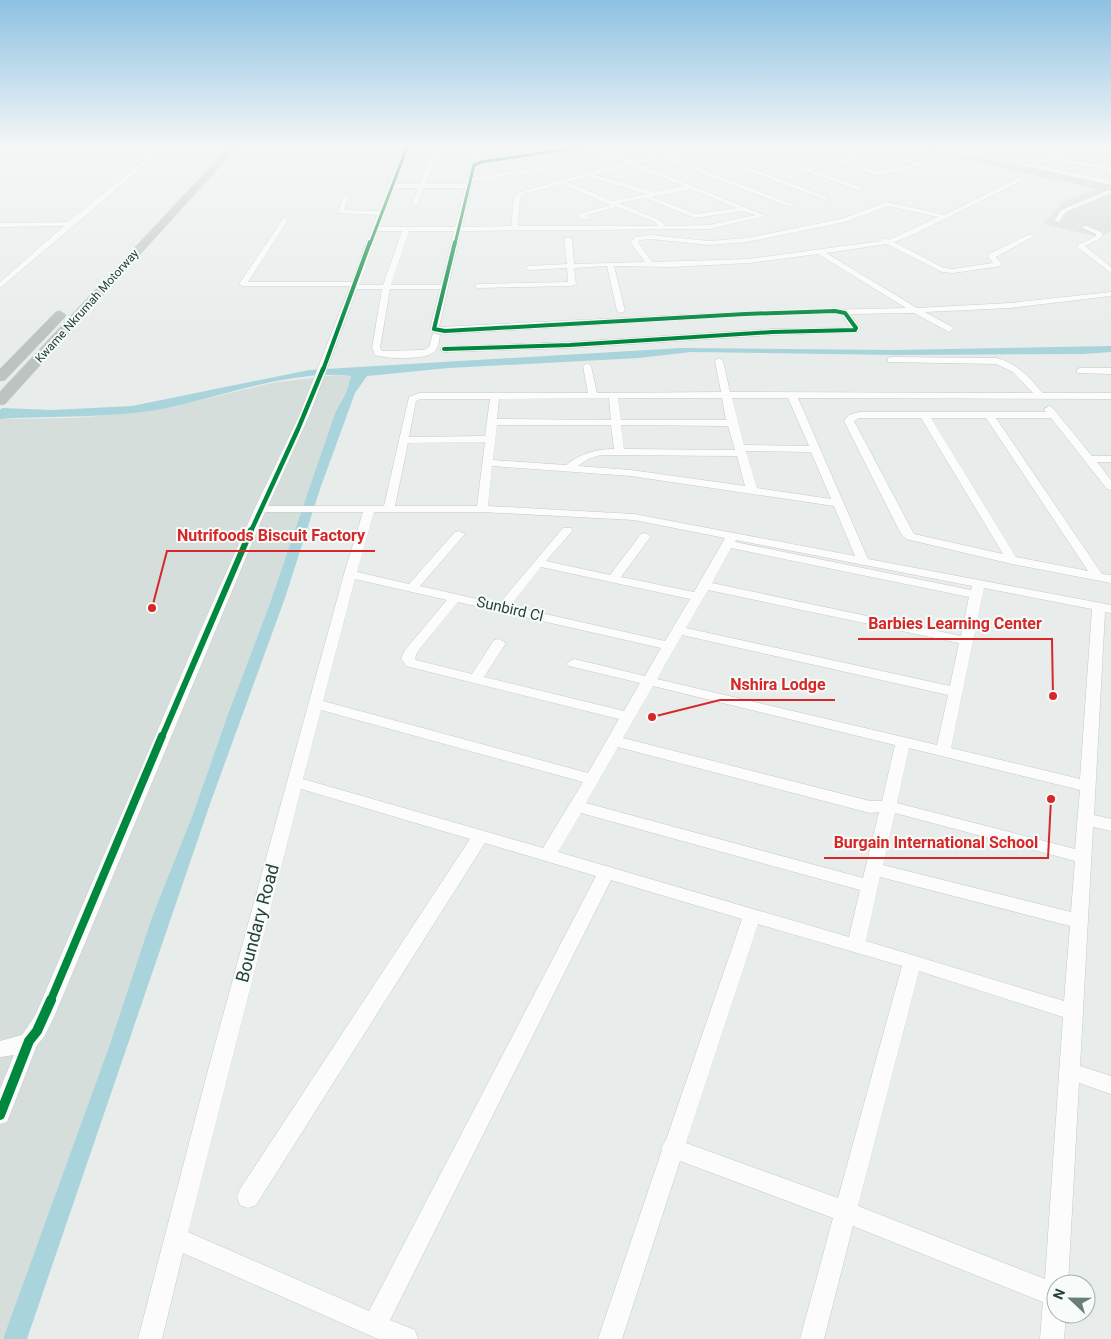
<svg xmlns="http://www.w3.org/2000/svg" width="1111" height="1339" viewBox="0 0 1111 1339" font-family="Roboto,sans-serif">
<rect width="100%" height="100%" fill="#e8edeb"/>
<g fill="#d6dedb">
<path d="M1100,188L1111,190V231L1099,237L1043,224L1064,201Z"/>
<path d="M336,375L351,376L346,393L335,413L269,606L228,714L193,814L152,917L111,1041L3,1339H0V419L77,418L131,413L167,408L272,383Z"/>
</g>
<path fill="#a9d4db" d="M1111,346V352L1083,354L896,355L691,352L639,358L449,368L367,376L355,393L320,489L285,598L211,801L27,1339H3L111,1041L152,917L193,814L228,714L269,606L335,413L346,393L351,376C295,369 223,396 167,408C112,419 56,415 0,419V410L2,408L52,410L132,406L309,370L681,348L894,350Z"/>
<g fill="none" stroke-linecap="round" stroke-linejoin="round">
<defs>
<g id="minor">
<path d="M163,145H169L0,288V282L64,226L0,227V223L68,222Z"/>
<path d="M351,145H356L347,159H343Z"/>
<path d="M406,145L440,147L425,184H466L471,165L475,162L479,145H484L481,160L524,154L511,145H516L530,153L591,145L631,161L675,154L650,145H656L678,152V154L760,145L748,148L806,168L837,160L810,155L784,145H790L842,159L900,145H907L845,162L876,171L914,165L904,162L906,159L926,165L876,175L838,163L812,170L863,188L861,191L741,149L712,153L827,197L828,198L825,200L705,154L672,158L792,204L793,205L790,207L664,159L637,163L766,216L709,229L461,231L439,327L745,312L906,308L818,254L749,263L672,267L614,266L625,311L621,313L617,311L607,266L574,268L576,284L572,286L478,288L474,286L478,284L568,282L567,268L529,270L525,268L529,266L567,264L564,239L568,237L572,239L574,264L645,262L630,242L636,237L651,235L709,241L747,238L841,219L887,202L944,215L1021,177L1023,180L910,236L894,242L944,268L953,269L993,263L988,256L989,254L1028,235H1032V237L996,257L1002,264L1001,266L953,273L942,272L887,244L826,253L917,308L1010,303L1111,292V296L1010,308L925,312L952,327L953,329L949,332L914,313L850,314L860,328L858,332L772,335L570,348L444,352L441,351V347L570,342L772,329L851,328L842,315L835,313L745,316L445,334L430,329L440,289H390L380,348L382,351L424,350L429,347L433,333L440,335C439,341 439,349 433,353C422,360 386,359 375,355L372,348L382,289H357L309,416L268,506H384L409,397L419,393H588L583,366L587,363L591,366L597,393L721,392L715,361L719,358L723,361L730,392L1033,393L1013,372L996,364L888,362V358L891,357L997,358C1018,364 1029,377 1043,393H1111V399L798,398L868,559L1111,605V613L1105,612L1094,815L1111,819V831L1093,827L1080,1066L1111,1076V1094L1079,1083L1068,1284H1056V1314H1066L1064,1339H1040L1043,1302L853,1226L824,1339H800L833,1218L680,1161L622,1339H598L662,1150L661,1148L666,1140L742,919L611,880L390,1320L415,1330L418,1339H378L183,1253L162,1339H138L208,1070L344,574L363,512H265L54,1017L44,1037L37,1045L7,1122L0,1124V1089L14,1055L0,1057V1041L22,1035L35,1016L198,636L254,510L299,416L350,286H243L239,284L283,219L285,218L288,220L248,282H352L377,215L338,213L343,196L346,194L349,196L344,210L379,211L388,187L387,186ZM410,148L434,149L419,184H395ZM589,148L608,156L474,178L477,166L482,164ZM614,158L625,162L520,192L514,197L511,226L462,227L473,181ZM631,165L684,186L654,192L595,175ZM588,176L646,194L613,201L567,182ZM562,184L610,205L578,214V216L585,220L590,219L586,215L617,207L655,222L658,226H518L520,198L524,194ZM394,188H418L412,203L415,205L418,203L424,188H465L455,227H380ZM691,189L737,208L696,214L652,197ZM645,198L695,218L744,211L756,215L709,225L666,226L659,220L619,203ZM888,206L938,217L889,240L884,238L881,241L749,259L652,262L638,242L640,240L651,239L709,245L747,242L845,222ZM378,231H402L383,285H359ZM409,231H454L441,285H391ZM609,398L611,420L497,419L499,399ZM618,398H722L726,420H621ZM732,398H788L809,446L744,445ZM420,399H490L485,436L409,437L416,401ZM497,425H611L614,449C594,449 581,454 566,465L493,460ZM621,425L728,426L735,450L624,449ZM485,442L477,506H395L408,443ZM746,451L811,452L831,499L757,488ZM601,455L737,456L745,486L631,470L578,466L588,459ZM492,466L631,476L834,506L855,556L634,514L488,506ZM374,512H482L634,520L725,538L694,592L621,577L651,536L645,533L641,534L610,575L546,561L573,530L571,528H563L499,604L420,586L465,534L459,531L455,532L409,584L357,572ZM736,540L972,586L971,590L735,542ZM731,548L969,597L961,636L712,583ZM541,567L690,599L665,641L510,606ZM355,579L447,600L405,650L401,658L406,666L619,719L588,773L323,701ZM984,588L1092,609L1080,779L951,748ZM708,590L959,643L950,686L686,628ZM458,602L661,648L645,676L574,659L567,663L569,666L640,683L624,711L484,677L506,643L499,639L494,640L472,674L416,660L415,658L418,651ZM682,635L948,695L937,745L657,679ZM653,686L895,745L882,801H870L623,738ZM321,710L583,782L543,848L303,779ZM618,747L870,813L879,812L863,878L586,803ZM909,748L1080,790L1075,849L897,803ZM301,789L470,839L240,1189L237,1197L240,1205L248,1208L256,1205L485,843L596,876L369,1311L188,1232ZM581,813L860,890L849,937L558,852ZM895,813L1075,861L1071,912L883,865ZM880,877L1070,926L1064,1001L866,941ZM758,924L902,966L838,1198L686,1143ZM919,971L1063,1017L1045,1279L858,1206Z"/>
<path d="M814,145H858L831,150Z"/>
<path d="M914,145H921L918,147Z"/>
<path d="M952,145H960L938,152L935,150Z"/>
<path d="M1023,145H1031L983,160L978,159Z"/>
<path d="M1034,145C1046,145 1061,151 1072,151C1081,150 1090,145 1099,145L1088,150L1111,154V158L1081,152L1061,158L1111,167V171L1054,160L1037,165L1111,181V185L1030,167L1015,170V168L1066,152Z"/>
<path d="M1111,189V193L1066,212L1059,222L1054,221L1061,210Z"/>
<path d="M1083,226H1087L1103,233L1101,238L1085,246L1111,267V273L1076,246L1096,236V234L1083,228Z"/>
<path d="M1080,368H1111V374L1077,373V369Z"/>
<path d="M1049,406L1052,407L1092,456H1111V462H1097L1111,480V490L1107,489L1051,418H996L1102,574L1111,575V583L1012,564L906,539L900,532L844,421L849,415L859,412H1046L1044,409ZM859,418H921L1003,554L914,534L854,421ZM931,418H986L1088,571L1016,557Z"/>
</g>
<path id="major" d="M903,145H916L1111,185V191Z"/>
<g id="highway">
<path d="M231,145H239L5,404L0,405V392Z"/>
<path d="M60,311L66,315L64,318L5,380L0,381V369L56,312Z"/>
</g>
</defs>
<use href="#minor" stroke="#c5cac8" stroke-width="1"/>
<use href="#major" stroke="#c3ccc9" stroke-width="1"/>
<use href="#highway" stroke="#c3ccc9" stroke-width="1"/>
<use href="#minor" fill="#fcfcfc" fill-rule="evenodd"/>
<use href="#major" fill="#cfd7d5" fill-rule="evenodd"/>
<use href="#highway" fill="#bcc4c2" fill-rule="evenodd"/>
<defs>
<g id="cycleway-far5">
<path d="M370,244L408,145"/>
<path d="M455,244L474,165L481,162L590,146"/>
</g>
<g id="cycleway-far4">
<path d="M444,349L570,345L772,332L855,330L856,328L845,313L835,311L745,314L445,331L434,329L455,242"/>
<path d="M323,370L370,242"/>
</g>
<path id="cycleway-far3" d="M251,531L298,429L323,369"/>
<path id="cycleway-far2" d="M162,737L251,530"/>
<path id="cycleway-far1" d="M50,1002L162,736"/>
<path id="cycleway" d="M0,1115L29,1041L37,1031L51,1000"/>
</defs>
<use href="#cycleway-far5" stroke="#f7fbf9" stroke-width="4.5"/>
<use href="#cycleway-far4" stroke="#f7fbf9" stroke-width="5.5"/>
<use href="#cycleway-far3" stroke="#f7fbf9" stroke-width="7"/>
<use href="#cycleway-far2" stroke="#f7fbf9" stroke-width="9"/>
<use href="#cycleway-far1" stroke="#f7fbf9" stroke-width="11"/>
<use href="#cycleway" stroke="#f7fbf9" stroke-width="13"/>
<use href="#cycleway-far5" stroke="#00873e" stroke-width="3"/>
<use href="#cycleway-far4" stroke="#00873e" stroke-width="4"/>
<use href="#cycleway-far3" stroke="#00873e" stroke-width="4.5"/>
<use href="#cycleway-far2" stroke="#00873e" stroke-width="6"/>
<use href="#cycleway-far1" stroke="#00873e" stroke-width="8"/>
<use href="#cycleway" stroke="#00873e" stroke-width="10"/>
</g>
<linearGradient id="sky" x2="0" y2="1"><stop stop-color="#8fc1e3"/><stop offset="0.44" stop-color="#f5f7f6"/><stop offset="1" stop-color="#f5f7f6" stop-opacity="0"/></linearGradient>
<rect width="1111" height="332" fill="url(#sky)"/>
<g text-anchor="middle" dominant-baseline="central" stroke-width="4" stroke-linejoin="round" paint-order="stroke">
<g font-size="12" fill="#24423a" stroke="#f7fbf9">
<text transform="translate(87 306) rotate(-48)">Kwame Nkrumah Motorway</text>
</g>
<g font-size="15" fill="#24423a" stroke="#f7fbf9">
<text transform="translate(510 609) rotate(13)">Sunbird Cl</text>
</g>
<g font-size="18" fill="#24423a" stroke="#f7fbf9">
<text transform="translate(257 923) rotate(-75)">Boundary Road</text>
</g>
</g>
<path fill="none" stroke="#d62828" stroke-width="2" d="M152 608L167 551H375M1053 696L1052 639H858M652 717L720 700H835M1051 799L1048 858H824"/>
<g fill="#d62828" stroke="#f7fbf9" stroke-width="2">
<circle cx="152" cy="608" r="5"/>
<circle cx="1053" cy="696" r="5"/>
<circle cx="652" cy="717" r="5"/>
<circle cx="1051" cy="799" r="5"/>
</g>
<g font-size="16" text-anchor="middle" font-weight="bold" fill="#d62828" stroke="#f7fbf9" stroke-width="4" stroke-linejoin="round" paint-order="stroke">
<text x="271" y="541">Nutrifoods Biscuit Factory</text>
<text x="955" y="629">Barbies Learning Center</text>
<text x="778" y="690">Nshira Lodge</text>
<text x="936" y="848">Burgain International School</text>
</g>
<g transform="translate(1071 1299) rotate(292)"><circle r="24" fill="#f7fbf9" stroke="#a3b1ad"/>
<path d="M0-4L9 19L0 12L-9 19Z" fill="#697e78"/>
<text y="-8" font-size="14" font-weight="bold" text-anchor="middle" fill="#24423a">N</text>
</g>
</svg>
